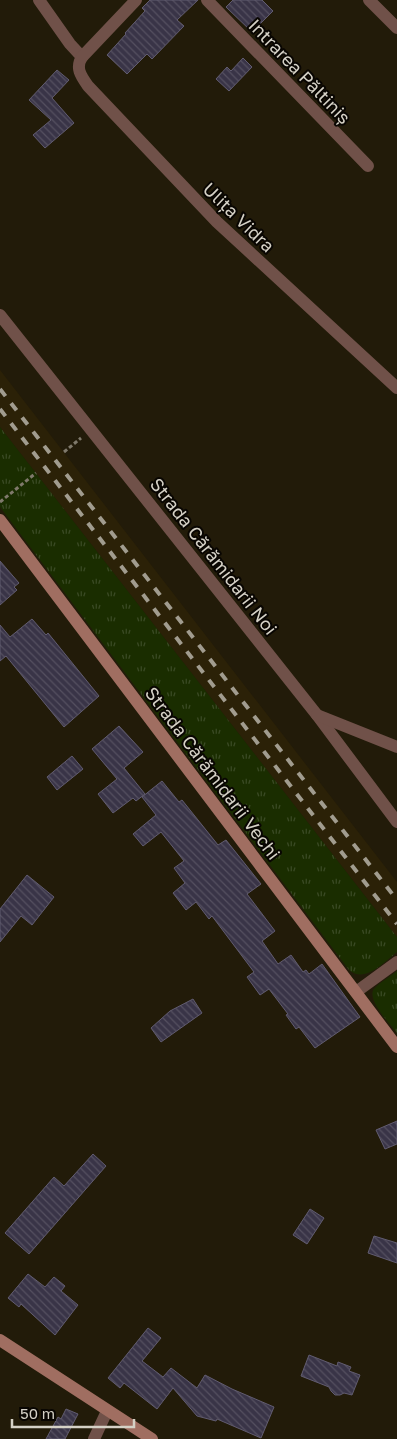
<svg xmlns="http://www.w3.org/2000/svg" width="397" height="1439" viewBox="0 0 397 1439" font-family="'Golos Text',sans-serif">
<defs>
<pattern id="grass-tufts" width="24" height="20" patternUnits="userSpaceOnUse" patternTransform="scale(1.25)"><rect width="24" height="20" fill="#1a2d00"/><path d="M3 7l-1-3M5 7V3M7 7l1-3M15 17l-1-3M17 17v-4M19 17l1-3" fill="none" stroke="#3a4a24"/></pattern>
<pattern id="building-back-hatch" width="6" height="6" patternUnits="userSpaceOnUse" patternTransform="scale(1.25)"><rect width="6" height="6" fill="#393447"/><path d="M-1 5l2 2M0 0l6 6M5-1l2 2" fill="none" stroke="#555060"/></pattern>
</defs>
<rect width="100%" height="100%" fill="#221b09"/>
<path fill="#2b2107" d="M0,370L397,882V937L0,427Z"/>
<g fill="url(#grass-tufts)">
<path d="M0,427L397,937V952C384,962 365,984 349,970L0,507Z"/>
<path d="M397,971V1033C390,1024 366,999 374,989C380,982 390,977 397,971Z"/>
</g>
<g fill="url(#building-back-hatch)" stroke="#615c70">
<path d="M150,0H198L177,20L184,26L152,59L147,54L127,74L107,55L126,34L125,33L145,11L142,8Z"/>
<path d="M233,0H262L273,11L252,32L226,7Z"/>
<path d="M243,58L252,67L229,91L216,79L227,67L231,71Z"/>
<path d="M57,70L69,80L52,98L74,123L45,148L33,135L51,120L29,100Z"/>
<path d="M0,561L19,583L14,587L17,590L0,605Z"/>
<path d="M32,619L46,635L48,633L99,696L64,727L6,656L0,661V625L10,637Z"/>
<path d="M119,726L143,752L124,768L145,794L136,801L133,798L113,813L98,794L117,779L92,749Z"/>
<path d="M72,756L83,769L57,790L47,777Z"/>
<path d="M162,781L179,802L182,800L218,845L226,840L261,884L247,894L275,931L262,941L278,964L291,955L303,972L306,970L309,974L322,964L360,1017L315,1048L299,1027L296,1029L286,1015L288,1014L269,989L260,995L247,977L254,972L212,916L209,919L196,902L186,910L173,893L185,883L174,868L184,861L161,832L143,846L133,834L156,815L142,797Z"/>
<path d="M27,875L54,897L32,925L21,916L0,942V909Z"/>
<path d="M193,999L202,1013L161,1042L151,1028L170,1011Z"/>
<path d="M397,1121V1144L385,1149L376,1130Z"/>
<path d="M93,1154L106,1166L29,1254L5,1233L54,1177L64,1186Z"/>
<path d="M310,1209L324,1218L307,1244L293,1235Z"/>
<path d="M374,1236L397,1243V1263L368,1253Z"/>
<path d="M28,1274L45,1287L54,1277L65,1286L61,1291L78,1305L55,1335L21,1304L19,1307L8,1298Z"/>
<path d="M148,1328L161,1338L142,1361L163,1377L171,1368L197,1388L205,1375L232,1389L274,1407L261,1438L217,1419L216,1421L197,1416L173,1388L157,1409L124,1383L120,1388L108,1378Z"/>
<path d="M309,1355L337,1366L338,1362L351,1367L349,1371L360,1375L352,1395L344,1393L340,1395H335L331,1391L329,1387L301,1376Z"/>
<path d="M66,1409L78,1414L65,1439H46L58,1417L61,1419Z"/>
</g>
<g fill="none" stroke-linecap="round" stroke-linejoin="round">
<g stroke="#7f796b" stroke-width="3" stroke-dasharray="4 2.5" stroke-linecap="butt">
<path d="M64,452L81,438"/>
<path d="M0,502L36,473"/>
</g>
<g stroke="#705149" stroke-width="12">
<path d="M39,0L70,44L82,57"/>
<path d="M136,0L82,57C75,68 81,76 88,86L217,222L397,388"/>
<path d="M207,0L368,166"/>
<path d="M369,0L397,28"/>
<path d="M0,315L317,715L397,822"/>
<path d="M317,715L397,747"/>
<path d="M356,992L397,962"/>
<path d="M94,1439L107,1411"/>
</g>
<g stroke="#a06e61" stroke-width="12">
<path d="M0,520L397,1047"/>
<path d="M0,1340L152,1439"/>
</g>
<g stroke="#a19c8f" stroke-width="4" stroke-dasharray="9 9" stroke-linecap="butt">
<path d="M0,389L397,900"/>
<path d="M0,409L397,924"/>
</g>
</g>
<g text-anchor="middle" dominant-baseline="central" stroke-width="4" stroke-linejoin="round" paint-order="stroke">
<g font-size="18" fill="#d5d1c6" stroke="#090602">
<text transform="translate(300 71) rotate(46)">Intrarea Păltiniș</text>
<text transform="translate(239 217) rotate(44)">Ulița Vidra</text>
<text transform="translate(214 556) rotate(52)">Strada Cărămidarii Noi</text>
<text transform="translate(213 773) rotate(53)">Strada Cărămidarii Vechi</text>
</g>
</g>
<path d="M12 1419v8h122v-8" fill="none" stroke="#d5d1c6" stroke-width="2.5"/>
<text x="20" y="1419" font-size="15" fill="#d5d1c6" stroke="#090602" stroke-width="4" paint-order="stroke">50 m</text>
</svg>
